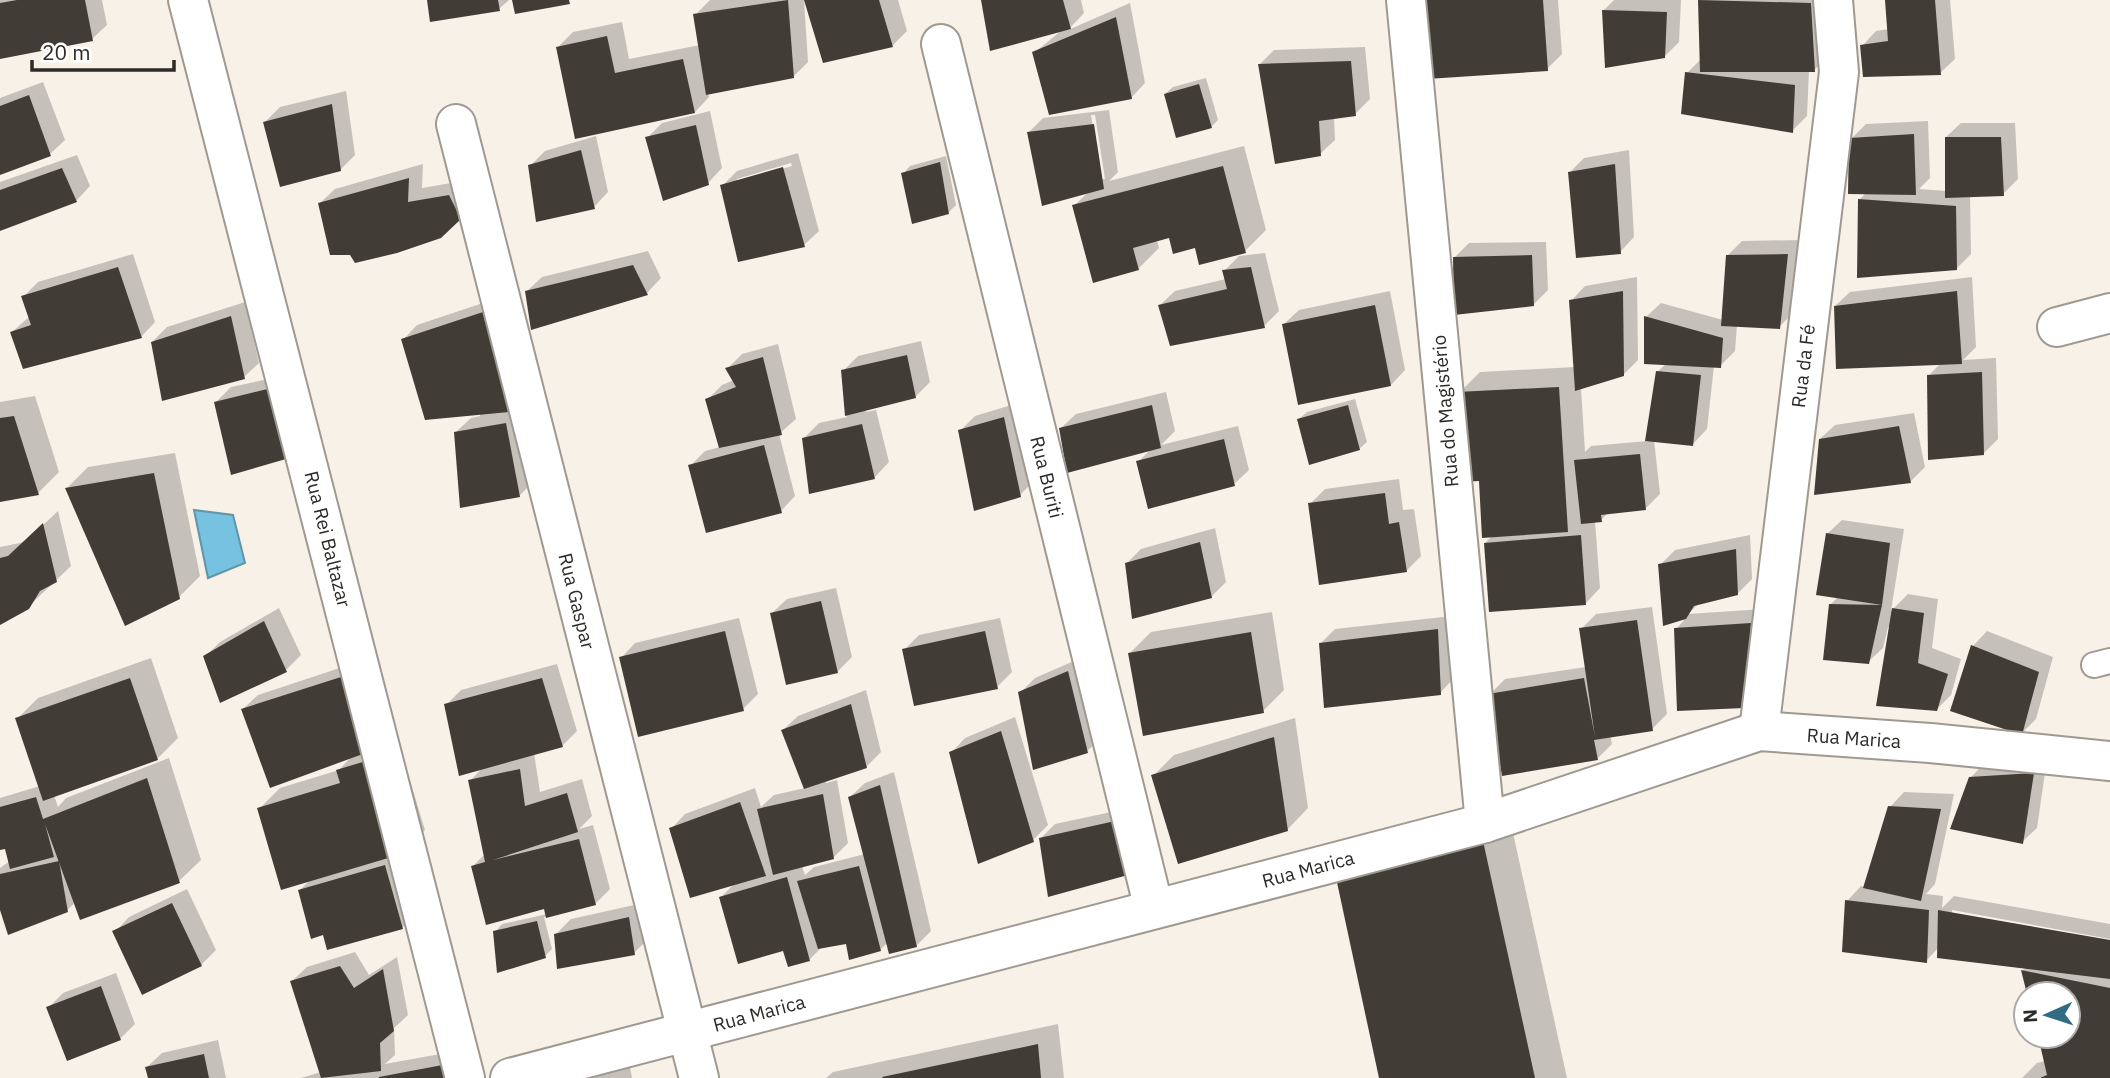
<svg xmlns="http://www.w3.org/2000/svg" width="2110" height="1078" viewBox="0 0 2110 1078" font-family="'IBM Plex Sans',sans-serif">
<rect width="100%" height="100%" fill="#f7f1e8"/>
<path fill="#77c2e0" stroke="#6195a9" stroke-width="2" d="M194,510L233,515L245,563L208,578Z"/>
<g fill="#0003" fill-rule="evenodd">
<path d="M0,0H102L107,25L92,39L0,57Z"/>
<path d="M428,0H509L499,9Z"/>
<path d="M710,0H804L808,62L793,77L708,93L709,97L694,113L558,47L573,32L622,22L629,59L700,45L695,15Z"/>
<path d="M805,0H898L907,31L892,46Z"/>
<path d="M983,0H1081L1084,13L1068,30L1130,3L1145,83L1131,98L1034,53L1062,30Z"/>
<path d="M1424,0H1558L1562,54L1547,69Z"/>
<path d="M1614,0H1681L1679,42L1664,57L1603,11Z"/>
<path d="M1700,0H1826L1829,56L1814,70H1809L1807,116L1792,131L1687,73L1701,59Z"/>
<path d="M1887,0H1950L1955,59L1940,73L1862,46L1876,31L1889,29Z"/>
<path d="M1365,47L1370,99L1355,114L1334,117L1335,140L1320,154L1260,64L1274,50Z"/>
<path d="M1206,78L1218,120L1211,127L1165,94L1173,87Z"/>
<path d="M43,82L65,140L50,154L0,173V98Z"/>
<path d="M346,91L355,155L340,170L265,122L280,107Z"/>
<path d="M1109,110L1118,172L1109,181L1244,146L1266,230L1245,251L1170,236L1157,240L1159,248L1138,269L1074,206L1089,191L1029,132L1043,118ZM1091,115H1095L1105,179H1101Z"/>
<path d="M710,111L722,168L708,183L647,138L662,123Z"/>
<path d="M1928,121L1930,178L1919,189L1946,191V137L1961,123H2015L2018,179L2003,194L1970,195L1971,254L1956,269L1859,200L1867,192L1851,139L1866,124Z"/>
<path d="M596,136L608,192L594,207L530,166L545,151Z"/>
<path d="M1629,150L1634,237L1620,252L1569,173L1584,158Z"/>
<path d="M798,153L819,231L804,245L722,186L737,171ZM791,163L792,166L737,182V179Z"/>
<path d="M77,155L90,186L76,201L0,230V182Z"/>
<path d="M946,156L956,205L948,213L903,174L910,166Z"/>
<path d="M423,164L422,188L463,181L475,203L440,236L320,203L335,189Z"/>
<path d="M1802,240L1794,312L1779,327L1737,325L1735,351L1720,366H1714L1707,429L1693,444L1654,440L1660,494L1645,509L1609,512L1601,520L1595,521L1600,588L1586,603L1485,543L1493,535L1459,393L1480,372L1575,367L1571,301L1585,286L1637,277L1638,360L1623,375L1581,388L1585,452L1591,446L1647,441L1657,372L1666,364L1646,317L1661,303L1723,320L1727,256L1742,241Z"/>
<path d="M1546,242L1548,290L1533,305L1455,257L1469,243Z"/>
<path d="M648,251L661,278L647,293L527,291L542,277Z"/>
<path d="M1265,253L1279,311L1264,326L1160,305L1175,291L1226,279L1224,271L1239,256Z"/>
<path d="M133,254L155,322L141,337L12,332L30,316L23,297L38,282Z"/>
<path d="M1972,277L1976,347L1963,360L1996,358L1998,439L1983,454L1928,376L1941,363L1835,306L1850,292Z"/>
<path d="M1390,291L1405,370L1391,385L1284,324L1299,310Z"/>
<path d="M498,298L523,396L507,412L521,410L534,481L519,496L456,432L471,418L480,416V413L403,340L417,325Z"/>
<path d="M245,302L259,363L244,377L152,342L167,327Z"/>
<path d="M921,341L930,382L915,397L865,409L866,412L876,410L889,462L875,477L804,438L819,423L847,417L843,371L858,356Z"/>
<path d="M778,344L796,419L779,434L795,496L781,511L690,466L705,451L720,447L707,400L722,385L734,380L727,369L742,354Z"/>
<path d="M287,375L300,442L216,402L231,387Z"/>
<path d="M1166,392L1175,431L1161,445L1238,426L1249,470L1234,484L1138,462L1151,449L1061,428L1076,414Z"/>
<path d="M35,396L59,472L38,493L0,500V402Z"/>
<path d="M1355,399L1367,442L1359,449L1299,419L1307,412Z"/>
<path d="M1018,403L1035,480L1020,495L960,431L975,416Z"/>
<path d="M1914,413L1925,467L1910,482L1820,439L1835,425Z"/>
<path d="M175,453L200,576L179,597L67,488L88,467Z"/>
<path d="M1399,479L1403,510L1414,509L1421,556L1406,571L1310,504L1325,489Z"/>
<path d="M58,511L71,566L28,607L0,623V547L25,542Z"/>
<path d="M1842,520L1904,529L1891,611L1908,594L1938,599L1932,648L1961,659L1951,695L1936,710L1890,627H1888L1883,648L1868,662L1830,605L1838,597L1827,534Z"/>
<path d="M1215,528L1226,582L1211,597L1126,564L1141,549Z"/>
<path d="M1750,535L1752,579L1737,594L1699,603L1688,614L1764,609L1758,691L1676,629L1688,616L1664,623L1660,565L1675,550Z"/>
<path d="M836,588L852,657L837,672L772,613L787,599Z"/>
<path d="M1652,607L1667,714L1652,729L1610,735L1612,744L1597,759L1490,694L1505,679L1586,667L1581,629L1596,614Z"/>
<path d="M279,608L301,655L286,670L205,657L220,642Z"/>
<path d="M1272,612L1284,690L1263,711L1130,653L1151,632Z"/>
<path d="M1452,616L1454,678L1440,693L1320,644L1335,629Z"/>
<path d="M739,618L758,694L743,709L621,658L635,643Z"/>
<path d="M1000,618L1012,672L997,687L904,650L919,635Z"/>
<path d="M1987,631L2053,657L2036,719L2022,733L1973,646Z"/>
<path d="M1083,657L1102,737L1087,751L1020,693L1035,678Z"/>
<path d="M151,658L178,738L157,759L54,795L58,807L66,798L169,758L201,860L179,881L81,918L76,902L67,910L0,905V868L10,861L7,847L0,849V798L40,786L17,719L38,698Z"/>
<path d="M355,663L397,738L425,830L404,851L416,913L402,928L324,933L300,890L310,880L259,809L280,788L339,770L352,756L243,709L258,695Z"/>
<path d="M557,664L577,731L562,746L534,753L540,792L582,779L592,816L579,829L593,825L610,889L595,904L544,917L552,949L545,956L495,932L502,924L547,914L546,907L473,866L485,854L470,781L483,767L446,705L461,690Z"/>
<path d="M866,690L881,752L866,767L825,780L826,783L837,780L848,843L833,858L802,866L805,875L814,867L865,854L850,797L865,783L894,772L931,931L916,946L887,943L880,950L848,942L822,947L810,959L789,965L784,949L721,897L735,883L671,829L685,814L755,788L761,807L774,795L805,788L783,730L798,716Z"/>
<path d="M1015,717L1048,825L1033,840L951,753L965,738Z"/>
<path d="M1295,718L1308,808L1287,830L1153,776L1174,755Z"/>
<path d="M2047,759L2037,828L2022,842L1970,778L1985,763Z"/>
<path d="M1904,792L1954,794L1935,884L1926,894L1943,896L1942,908L1954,896L2110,924V939L1952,910V914L2110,942V1078H2022L2037,1063L2045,1061L2039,1036H2068V994H2029L2023,970L2027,967L1939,947L1926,961L1847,901L1861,886L1866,887L1890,807Z"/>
<path d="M1130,808L1049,895L1040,839L1055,824Z"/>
<path d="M1509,815L1567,1078H1381L1336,874Z"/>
<path d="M187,889L216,950L201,965L115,932L129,917Z"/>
<path d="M643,903L649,938L634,953L556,934L571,919Z"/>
<path d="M355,952L369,975L397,957L408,1015L394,1028L395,1055L385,1064L468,1049L475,1078H301L321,1072L292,981L307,967Z"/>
<path d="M116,973L135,1024L120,1039L48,1008L63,993Z"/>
<path d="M1058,1024L1064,1078H826L833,1072Z"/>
<path d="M218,1040L226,1078H150L147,1067L162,1053Z"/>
<path d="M630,1067L632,1078H580Z"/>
</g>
<g fill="#413c36">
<path d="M17,0H85L93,41L0,59V3Z"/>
<path d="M427,0H498L500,11L430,22Z"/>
<path d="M512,0H569L570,4L515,14Z"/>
<path d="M788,0L794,78L706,95L693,14Z"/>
<path d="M804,0H879L893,47L823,63Z"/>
<path d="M981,0H1063L1071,29L990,51Z"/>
<path d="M1422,0H1543L1548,71L1427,79Z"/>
<path d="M1698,0L1811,3L1815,72H1700Z"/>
<path d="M1885,0H1935L1941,75L1863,77L1860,45L1888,41Z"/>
<path d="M1602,10L1667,12L1665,58L1605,68Z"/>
<path d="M1116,17L1132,99L1049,115L1032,52Z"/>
<path d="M607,36L615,73L683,59L695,113L575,139L556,47Z"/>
<path d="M1351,61L1356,116L1319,121L1321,156L1275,164L1258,64Z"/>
<path d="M1685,72L1795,85L1793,133L1681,114Z"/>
<path d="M1199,84L1212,128L1176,138L1164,94Z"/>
<path d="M29,95L51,156L0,175V106Z"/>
<path d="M332,104L341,171L280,187L263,122Z"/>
<path d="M1094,124L1104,189L1042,206L1027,132Z"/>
<path d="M696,125L709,185L663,201L645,137Z"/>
<path d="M1914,134L1916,195L1848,194L1849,138Z"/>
<path d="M1945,137H2001L2004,196L1945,198Z"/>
<path d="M581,150L595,209L536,222L528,165Z"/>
<path d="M940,162L949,214L912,224L901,173Z"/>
<path d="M1615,164L1621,254L1576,258L1568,172Z"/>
<path d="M1223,166L1246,253L1199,265L1195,248L1173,254L1169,238L1133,248L1139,270L1093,283L1072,205Z"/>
<path d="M783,167L805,247L738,262L720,185Z"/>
<path d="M62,168L77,202L0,231V190Z"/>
<path d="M409,178L408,202L449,195L461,219L441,238L397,253L355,263L350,255H330L318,203Z"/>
<path d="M1858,199L1956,206L1957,270L1857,278Z"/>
<path d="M1788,254L1780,329L1721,326L1726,255Z"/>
<path d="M1532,255L1534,306L1454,315L1453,257Z"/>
<path d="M633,265L648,295L531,330L525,291Z"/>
<path d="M118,267L142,338L23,369L10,332L31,325L21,296Z"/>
<path d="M1251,267L1265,328L1170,346L1158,305L1227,289L1222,270Z"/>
<path d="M1623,291L1624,376L1575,391L1569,300Z"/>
<path d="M1957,291L1962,364L1836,369L1834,306Z"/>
<path d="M1375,305L1391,386L1298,405L1282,324Z"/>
<path d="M483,312L509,412L425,420L401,339Z"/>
<path d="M231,316L245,379L162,401L151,342Z"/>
<path d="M1644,316L1723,338L1721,368L1644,364Z"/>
<path d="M907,355L916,398L845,416L841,370Z"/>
<path d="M763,357L782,435L719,448L705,399L736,387L725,368Z"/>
<path d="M1656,371L1701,375L1693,446L1645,441Z"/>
<path d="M1982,372L1984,455L1928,460L1927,375Z"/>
<path d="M1559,387L1568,532L1482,538L1479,481L1462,482L1457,392Z"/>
<path d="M272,388L286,459L231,475L214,402Z"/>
<path d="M1152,405L1161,448L1067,473L1059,428Z"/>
<path d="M1348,405L1360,450L1309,465L1297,419Z"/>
<path d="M14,416L39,495L0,502V418Z"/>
<path d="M1004,417L1021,497L974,511L958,430Z"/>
<path d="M506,423L520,497L460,508L454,432Z"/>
<path d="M862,424L875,479L809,494L802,438Z"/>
<path d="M1899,426L1911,483L1814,495L1819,439Z"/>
<path d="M1224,439L1235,486L1148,509L1136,461Z"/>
<path d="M764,445L782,513L706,533L688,465Z"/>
<path d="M1640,454L1646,510L1601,515L1602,522L1581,524L1574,460Z"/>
<path d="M154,473L180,599L125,626L65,488Z"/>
<path d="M1385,493L1389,524L1399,522L1407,572L1319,585L1308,503Z"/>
<path d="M43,523L57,582L40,591L29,609L0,625V558L8,556Z"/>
<path d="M1826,533L1890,543L1882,605L1816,595Z"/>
<path d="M1581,535L1586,605L1489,612L1484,543Z"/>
<path d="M1200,542L1212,598L1132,619L1125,563Z"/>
<path d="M1736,549L1738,595L1694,606L1686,619L1663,626L1658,564Z"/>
<path d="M821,601L838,673L786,685L770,613Z"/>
<path d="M1829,604L1882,605L1869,664L1823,660Z"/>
<path d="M1892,608L1924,613L1918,663L1948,674L1937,711L1876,706Z"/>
<path d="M1637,620L1653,731L1594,740L1598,760L1502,776L1488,694L1584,678L1595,737L1579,628Z"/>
<path d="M264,621L287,672L220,703L203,656Z"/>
<path d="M1751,623L1744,708L1677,711L1674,628Z"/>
<path d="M1438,629L1441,695L1324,708L1319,643Z"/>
<path d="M725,631L744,711L638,737L619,657Z"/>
<path d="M985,631L998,689L914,706L902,649Z"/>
<path d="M1251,632L1264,713L1143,736L1128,653Z"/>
<path d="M1971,645L2039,672L2022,735L1950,711Z"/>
<path d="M1068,671L1088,753L1033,770L1018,692Z"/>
<path d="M341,677L371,751L270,788L241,709Z"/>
<path d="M130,678L158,760L43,801L15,718Z"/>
<path d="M542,678L563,747L459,776L444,704Z"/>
<path d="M851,704L867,768L804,789L781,730Z"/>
<path d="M1001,731L1034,842L978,864L949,752Z"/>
<path d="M1274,737L1288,831L1178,864L1151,775Z"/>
<path d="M376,758L405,853L281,890L257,808L340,783L336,770Z"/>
<path d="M520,769L525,806L567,793L578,832L493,860L579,839L596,905L546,918L544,909L486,925L471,866L485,862L468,780Z"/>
<path d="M2034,773L2023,844L1950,829L1969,777Z"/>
<path d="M147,778L180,883L80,920L45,824L54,857L10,869L5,849L0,850V807L36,797L43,819Z"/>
<path d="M880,785L917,947L889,954L848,797Z"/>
<path d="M823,794L834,859L773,875L757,809Z"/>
<path d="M740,802L766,876L690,898L669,828Z"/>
<path d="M1888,806L1941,809L1921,901L1863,888Z"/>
<path d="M1115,821L1128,875L1048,897L1039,838Z"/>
<path d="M1483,841L1535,1078H1379L1335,873Z"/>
<path d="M59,861L68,912L8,935L0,910V874Z"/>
<path d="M385,865L403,929L327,950L323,935L311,939L298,890Z"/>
<path d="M859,866L881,951L849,960L846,944L818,949L797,881Z"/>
<path d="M787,877L810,961L788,967L783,951L738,964L719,897Z"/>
<path d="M1845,900L1929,910L1927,963L1842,952Z"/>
<path d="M172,903L202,966L142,995L112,931Z"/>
<path d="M1938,910L2110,940V979L1937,958Z"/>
<path d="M629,917L635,955L557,969L554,934Z"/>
<path d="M537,921L546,958L497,973L493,931Z"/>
<path d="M340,966L354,988L383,969L394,1031L380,1043L381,1071L321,1078L290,981Z"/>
<path d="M2021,970L2110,988V1078H2040L2047,1075L2038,1036H2068V994H2027Z"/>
<path d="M101,986L121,1040L67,1061L46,1007Z"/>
<path d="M1038,1044L1041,1078H883L882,1077Z"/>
<path d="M204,1054L209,1078H148L145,1067Z"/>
<path d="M453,1063L457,1078H379V1077Z"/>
</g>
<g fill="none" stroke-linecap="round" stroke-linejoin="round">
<defs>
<path id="lane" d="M2094,665L2110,661"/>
<g id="street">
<path d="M188,0L465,1078"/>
<path d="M1406,0L1485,823"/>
<path d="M941,44L1154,909"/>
<path d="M456,124L699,1078"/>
<path d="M2057,327L2110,313"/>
<path d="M1759,731L1839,72L1833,0"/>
<path d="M510,1078L1485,823L1759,731L1930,743L2110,761"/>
</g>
</defs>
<use href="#lane" stroke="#9f9991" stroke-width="28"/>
<use href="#street" stroke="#9f9991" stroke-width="42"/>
<use href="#lane" stroke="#fff" stroke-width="24"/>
<use href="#street" stroke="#fff" stroke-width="38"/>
</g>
<g text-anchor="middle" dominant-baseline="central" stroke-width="7" stroke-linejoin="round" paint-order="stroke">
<g font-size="19" fill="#2d2b28" stroke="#fff">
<text transform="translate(1803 366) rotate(-83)">Rua da Fé</text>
<text transform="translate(1445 411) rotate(-95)">Rua do Magistério</text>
<text transform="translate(1047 477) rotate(76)">Rua Buriti</text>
<text transform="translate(328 539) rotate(76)">Rua Rei Baltazar</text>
<text transform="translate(577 601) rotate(76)">Rua Gaspar</text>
<text transform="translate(1854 738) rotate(4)">Rua Marica</text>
<text transform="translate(1308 869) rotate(-15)">Rua Marica</text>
<text transform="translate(759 1013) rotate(-15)">Rua Marica</text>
</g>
</g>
<g transform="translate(2047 1015) rotate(267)"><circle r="33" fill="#ffffff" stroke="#abaaa9" stroke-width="2"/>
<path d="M0-5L12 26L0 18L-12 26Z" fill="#306d84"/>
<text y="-10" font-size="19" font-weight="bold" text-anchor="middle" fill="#2d2b28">N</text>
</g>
<path d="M32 60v10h142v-10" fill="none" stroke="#2d2b28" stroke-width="3.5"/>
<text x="42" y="60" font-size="21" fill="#2d2b28" stroke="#ffffff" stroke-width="5" paint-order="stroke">20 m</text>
</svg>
